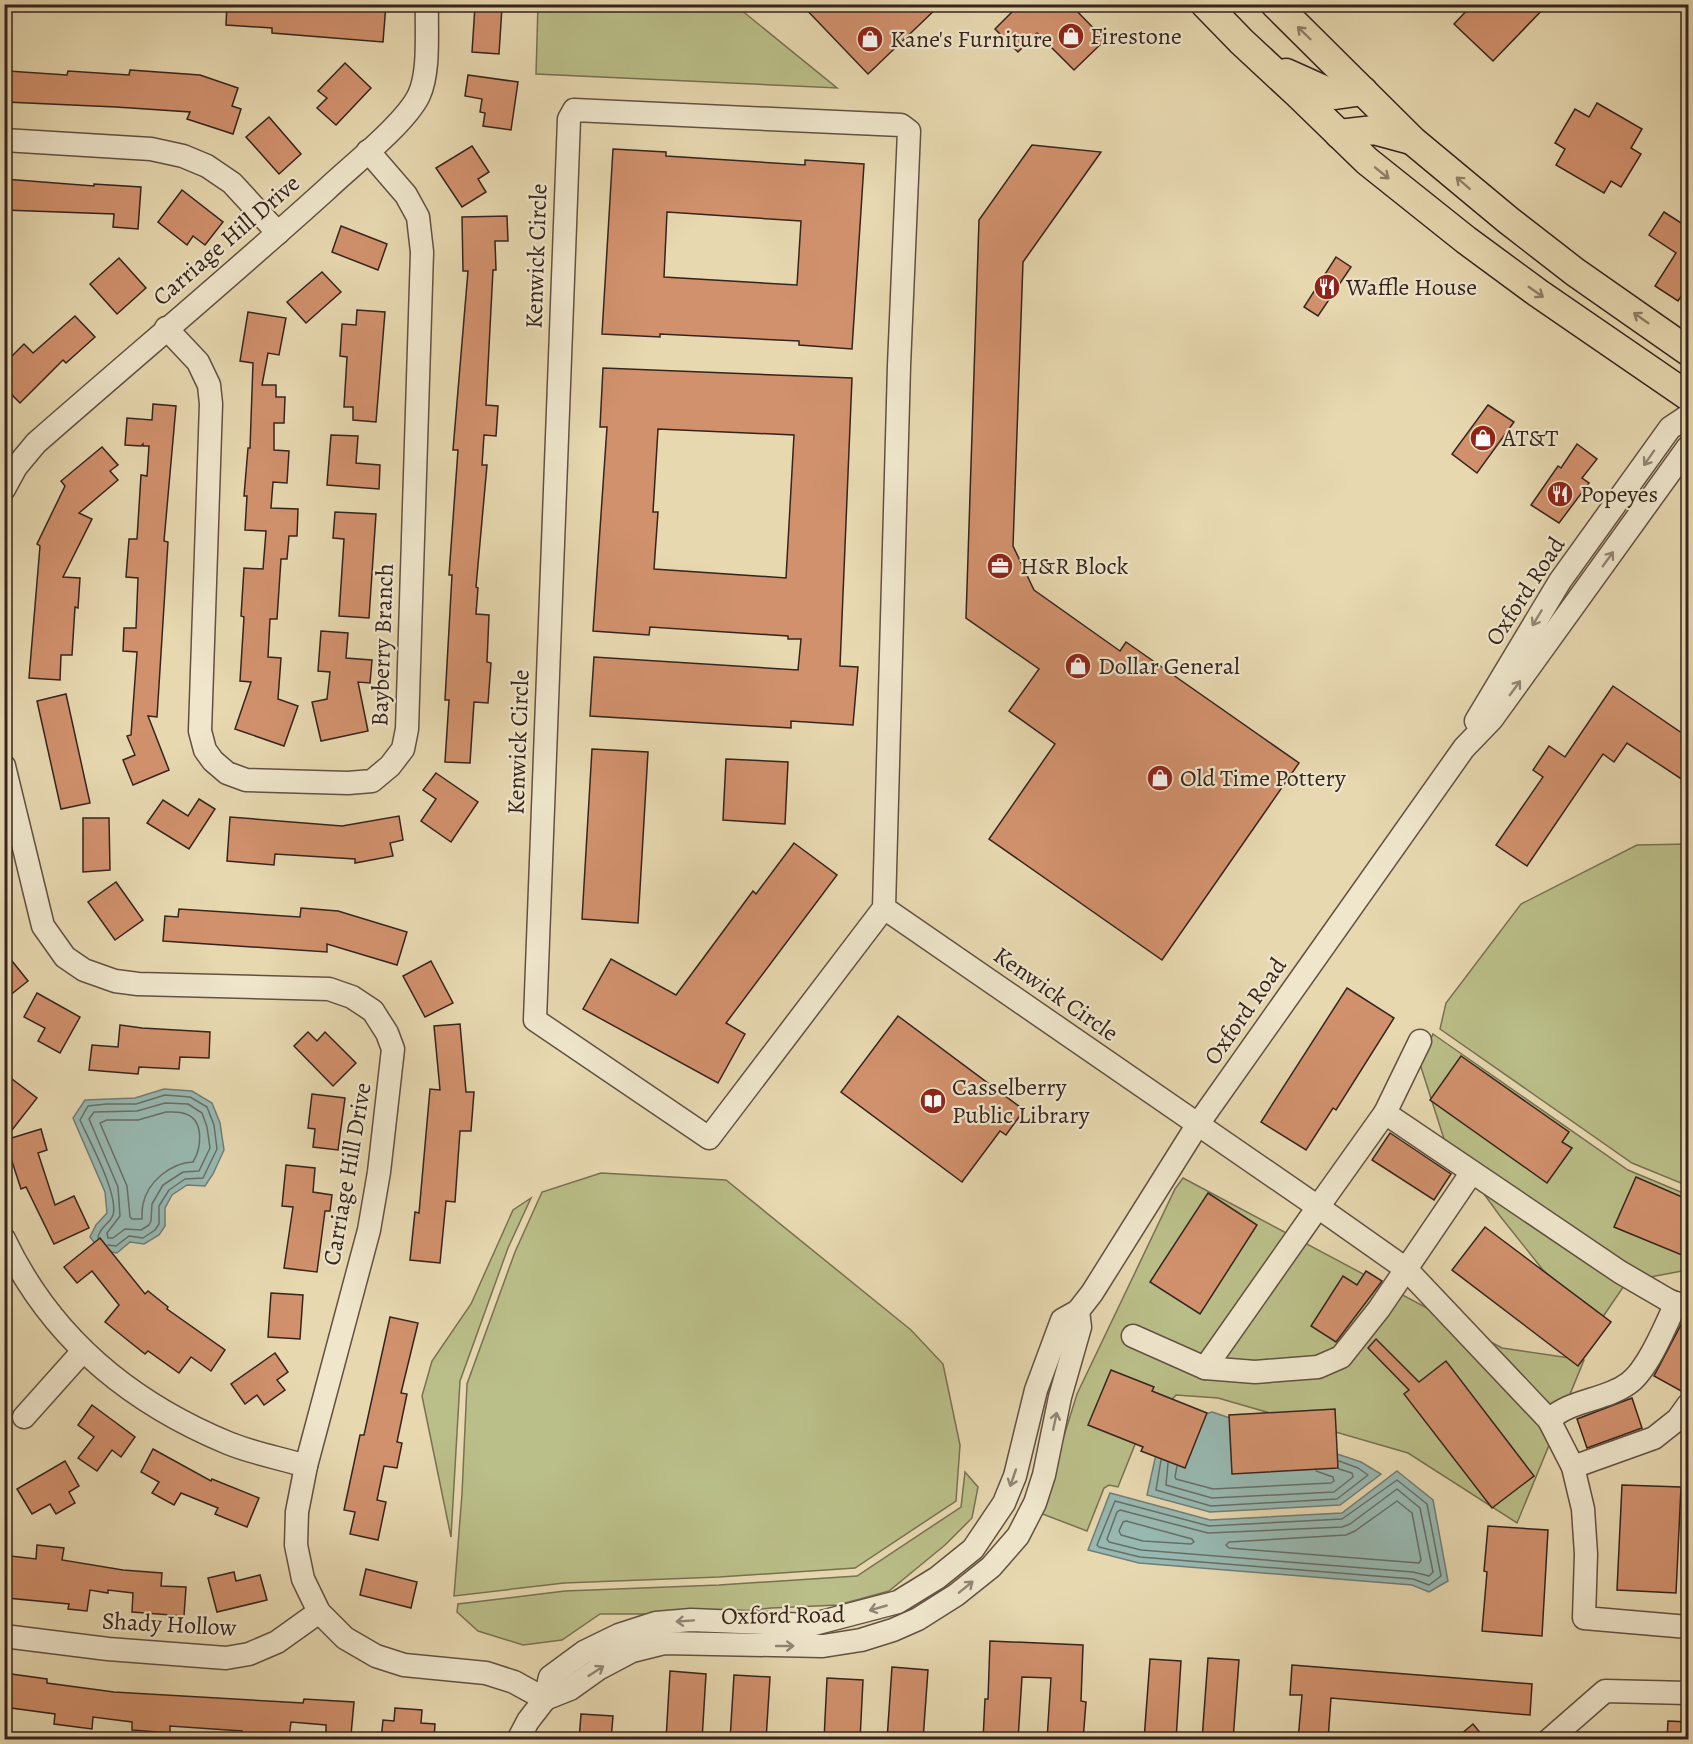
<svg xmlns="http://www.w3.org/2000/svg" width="1693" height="1744" viewBox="0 0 1693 1744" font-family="Alegreya,serif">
<rect width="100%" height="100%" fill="#e7d8b0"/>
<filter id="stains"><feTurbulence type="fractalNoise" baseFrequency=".00333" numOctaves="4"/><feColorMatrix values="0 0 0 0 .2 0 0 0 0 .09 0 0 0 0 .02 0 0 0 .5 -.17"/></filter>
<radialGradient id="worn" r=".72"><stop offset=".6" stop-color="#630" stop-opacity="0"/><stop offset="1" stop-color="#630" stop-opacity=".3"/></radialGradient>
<g fill="#babe88" stroke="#787153" stroke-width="1.5">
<path d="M735,5L837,88L536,74L538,5Z"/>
<path d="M1688,844V1186L1632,1163L1440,1029L1446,1003L1521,904L1637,845Z"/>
<path d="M1433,1034L1628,1170L1688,1195V1273L1682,1271L1645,1278L1630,1277L1600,1321L1543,1270L1500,1216L1444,1139L1420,1064Z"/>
<path d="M601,1173L726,1180L911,1330L943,1364L960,1445L956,1501L855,1568L719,1577L564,1583L454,1596L462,1494L467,1384L515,1252L542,1192Z"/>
<path d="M1183,1178L1502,1348L1584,1360L1517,1523L1408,1453L1218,1398L1176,1395L1136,1442L1118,1487L1109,1485L1104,1488L1087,1531L1040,1513L1077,1394L1175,1189Z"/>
<path d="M531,1198L508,1248L460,1381L451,1537L422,1396L432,1361L471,1304L513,1210Z"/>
<path d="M965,1472L978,1487L972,1518L945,1545L889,1591L838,1605L771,1608L745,1611L692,1610L653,1614H600L562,1640L523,1645L478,1631L457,1612L458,1604L565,1591L719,1585L857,1576L961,1507Z"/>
</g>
<g fill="#98b9b2" stroke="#717d77" stroke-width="1.5">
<path d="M164,1089L192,1091L212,1103L220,1123L224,1150L213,1174L205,1186L187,1185L172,1195L165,1208V1226L159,1235L144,1244L130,1242L117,1253L100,1250L90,1237L96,1225L107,1213L105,1192L73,1118L85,1100L135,1098Z"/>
<path d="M1212,1412L1361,1462L1381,1474L1340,1505L1210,1512L1147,1495L1162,1427Z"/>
<path d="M1397,1471L1433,1500L1448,1581L1429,1592L1412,1585L1139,1563L1088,1550L1110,1493L1210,1520L1342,1513Z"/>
</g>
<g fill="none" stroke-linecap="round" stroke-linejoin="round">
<g stroke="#676e68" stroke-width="1.5">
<path d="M165,1103L188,1104L202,1113L207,1127L210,1148L199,1171L183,1172L163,1185L152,1204L151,1221L149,1225L141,1230L125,1229L113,1238H108L107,1233L120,1216L118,1187L89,1119L94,1112L137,1111Z"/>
<path d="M166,1112C172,1112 180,1111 186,1114C205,1121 201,1149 193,1162C171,1163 148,1181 143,1204C142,1209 142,1214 142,1219H132L130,1217L127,1186L100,1123L107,1120H138Z"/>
<path d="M98,1238C99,1227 110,1224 113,1215C119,1195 89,1140 80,1120L88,1106L106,1104H136L165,1095L190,1097L207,1107L214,1125L217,1149L203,1178L185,1179L169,1190L159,1206V1224L155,1230L143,1238L129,1236L116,1246L108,1245"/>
<path d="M1161,1460L1156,1490L1211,1506L1337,1499L1368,1475L1358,1468L1339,1461"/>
<path d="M1168,1463L1166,1485L1212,1498L1334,1492L1353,1477L1352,1473L1339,1469"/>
<path d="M1177,1466L1175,1477L1176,1479L1213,1489L1331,1483L1334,1481L1333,1477L1316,1471"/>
<path d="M1397,1480L1427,1504L1441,1576L1429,1585L1413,1579L1140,1557L1099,1547L1097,1545L1115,1501L1209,1526L1342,1519Z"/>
<path d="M1397,1489L1420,1508L1433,1572L1429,1576L1413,1572L1141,1550L1109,1542L1107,1539L1117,1512L1120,1510L1208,1533L1342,1527L1350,1524Z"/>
<path d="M1397,1501L1412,1513L1421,1560L1419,1563L1229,1548L1226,1545L1229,1542L1346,1535L1355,1531Z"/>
<path d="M1126,1521L1192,1539L1194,1542L1191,1544L1143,1541L1121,1535L1119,1531L1123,1522Z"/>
</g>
</g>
<g fill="#d1916d" stroke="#36241e" stroke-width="1.5" fill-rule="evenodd">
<path d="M227,4H259L301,8V4L354,7V4H386L383,42L272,33V28L226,25Z"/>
<path d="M801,4H941L868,74Z"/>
<path d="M1020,4H1070L1105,40L1074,70L1037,33L1018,52L995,29Z"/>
<path d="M1473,4H1548L1493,61L1454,24Z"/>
<path d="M475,6L502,7L499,54L472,52Z"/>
<path d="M345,63L371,88L336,125L317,108L327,98L318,91Z"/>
<path d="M130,70L200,75L238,88L232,106L241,109L233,134L187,119L190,112L116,107L6,102L8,71L67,75L68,71L129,75Z"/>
<path d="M468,75L518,82L511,130L483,126L485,113L480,112L482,99L465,96Z"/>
<path d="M1597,103L1642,129L1631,148L1641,154L1621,187L1611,181L1604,193L1556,165L1565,149L1555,143L1575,109L1589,117Z"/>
<path d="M269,117L301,154L279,174L246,137Z"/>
<path d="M1032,145L1101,152L1023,262L1013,546L1034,590L1120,651L1126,642L1299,763L1162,960L989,839L1055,744L1009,711L1039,669L966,618L979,220Z"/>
<path d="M472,146L489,172L478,179L486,192L462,207L436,168Z"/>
<path d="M613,149L666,152V156L805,165V160L864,164L852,349L799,345V341L660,334V337L602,334ZM667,212L801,221L797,285L664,277Z"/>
<path d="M4,179L94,186V184L141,187L138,229L113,227L114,214L4,210Z"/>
<path d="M182,190L223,222L205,245L193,236L187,245L158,222Z"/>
<path d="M1664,212L1689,228V284L1678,301L1655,286L1676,253L1649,235Z"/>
<path d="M507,216L508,241H495L496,270H493L486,405L498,406L496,436L484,435L482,465H487L476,587L478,588L476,614L489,615L487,662L491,663L488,703L474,702L470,763L445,762L449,700H445L452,575H449L458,450H453L468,271H463L462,217Z"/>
<path d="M341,226L387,244L378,270L332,252Z"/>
<path d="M1336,257L1351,267L1318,316L1304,307Z"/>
<path d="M119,258L146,288L117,314L90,284Z"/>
<path d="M322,272L341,292L306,323L287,302Z"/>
<path d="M357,310L385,312L376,422L353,420V407H344L347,357L340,356L342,324L356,325Z"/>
<path d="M248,312L286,318L279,355L268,353L262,385H276V397H285L284,423H274V450L289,451L287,483L273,482L271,508L298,509L297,536H289L287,559H281L277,619H270L268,657L281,658L278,699L298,706L284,746L235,729L251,682L240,681L244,617L241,616L244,568L263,569L266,531L245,530L247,496H244L248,448H250L253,363L240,361Z"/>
<path d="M75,316L95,337L66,363L63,360L20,403L12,395L4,407V364L24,344L33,353Z"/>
<path d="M603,368L852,378L840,666L858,667L853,725L791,721V728L590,716L594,657L798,670L801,639H788V636L650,627L649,635L593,631L607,427H600ZM658,429L794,435L786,578L654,569L658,512H653Z"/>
<path d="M153,404L176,406L164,541L168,542L157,717L148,716L169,770L133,785L123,760L135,755L127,736L131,735L137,652L123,651L124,628H136L138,578L126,577L129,539H137L141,475L147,476L149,446H143V444L141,446L125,445L127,418L152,420Z"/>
<path d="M1488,405L1514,422L1477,473L1452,454Z"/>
<path d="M331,435L358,436L356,463L380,465L379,489L327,485Z"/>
<path d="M1577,444L1597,459L1582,478L1589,483L1559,523L1531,505L1558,466L1561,468Z"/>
<path d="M102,447L118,465L110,471L118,480L79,513L92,519L63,577L80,578L78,608L75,607L72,655H61L60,680L29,678L40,546L37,544L65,486L61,481Z"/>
<path d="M335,512L376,514L369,618L339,616L344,539L333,538Z"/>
<path d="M321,631L348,633L346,658L372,660L370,683L358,682L368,731L321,741L312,702L327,699L330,672L318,671Z"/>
<path d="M1613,686L1689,738V784L1627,743L1614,762L1603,754L1527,866L1496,845L1543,777L1533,770L1549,746L1565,757Z"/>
<path d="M66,694L90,803L61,809L37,701Z"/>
<path d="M592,749L648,752L638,923L582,919Z"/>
<path d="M726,759L788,762L785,824L723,820Z"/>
<path d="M436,773L478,802L451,842L421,821L436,799L423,790Z"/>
<path d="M199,799L215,809L189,849L147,823L163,800L188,816Z"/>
<path d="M399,816L403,840L390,843L393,856L355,863V859L275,854L274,865L227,861L230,817L342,826Z"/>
<path d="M83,818H109L110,870L83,872Z"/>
<path d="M794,843L837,875L726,1023L745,1034L718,1083L583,1009L611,959L676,995L753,891L756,894Z"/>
<path d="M116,882L143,920L115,940L88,902Z"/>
<path d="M301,908L338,911L407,932L397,965L327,944V952L163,941L165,916L178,917L179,909L300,917Z"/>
<path d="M4,951L28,981L4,1000Z"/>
<path d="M431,961L453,1003L425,1017L403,976Z"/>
<path d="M1347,988L1394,1018L1336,1110L1333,1108L1306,1150L1261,1122Z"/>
<path d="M37,993L80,1017L60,1053L38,1041L45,1028L24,1017Z"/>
<path d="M898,1016L1024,1110L1006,1135L1000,1131L962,1182L841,1092Z"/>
<path d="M460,1024L466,1092H474L471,1131H460L455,1202L446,1201L440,1263L410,1260L415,1212L419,1213L430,1089L440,1090L434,1026Z"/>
<path d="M120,1025L142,1028L210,1032L209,1058L180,1057L179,1069L139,1067L138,1074L89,1070L92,1045L118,1047Z"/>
<path d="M308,1032L317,1041L325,1032L356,1063L333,1086L294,1046Z"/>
<path d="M1461,1056L1569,1132L1562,1142L1572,1148L1547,1183L1430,1100Z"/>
<path d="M4,1073L37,1098L12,1130L4,1124Z"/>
<path d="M312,1094L345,1098L338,1150L313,1147L315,1129L308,1128Z"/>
<path d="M41,1129L47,1150L38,1153L55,1205L74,1196L89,1228L54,1244L26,1187L21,1189L5,1140Z"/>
<path d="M1390,1133L1451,1174L1434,1200L1372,1160Z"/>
<path d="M286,1165L315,1168L313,1192L332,1195L330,1211H325L317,1272L284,1268L293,1207L282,1206Z"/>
<path d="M1636,1177L1689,1200V1258L1614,1227Z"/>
<path d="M1208,1193L1257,1225L1200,1314L1150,1282Z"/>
<path d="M1485,1227L1611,1322L1578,1366L1452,1270Z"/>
<path d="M100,1238L145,1294L148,1291L168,1307L167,1309L225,1350L211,1371L191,1357L179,1373L148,1351L145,1354L105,1322L119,1305L92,1271L77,1283L64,1267Z"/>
<path d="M1366,1271L1382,1281L1336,1342L1311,1326L1343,1276L1357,1285Z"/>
<path d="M271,1293L303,1295L300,1339L268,1337Z"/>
<path d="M390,1317L418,1323L401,1393L407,1394L397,1442L402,1443L397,1468L384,1466L377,1500L386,1502L378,1540L350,1534L355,1512L344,1510L360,1435H364Z"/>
<path d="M1683,1321L1689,1322V1382L1683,1392L1654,1376Z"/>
<path d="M1376,1339L1419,1382L1446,1361L1534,1476L1492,1508L1404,1394L1409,1390L1368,1348Z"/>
<path d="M275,1353L288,1372L277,1380L285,1390L264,1405L257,1395L245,1404L231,1384Z"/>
<path d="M1111,1370L1154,1387L1152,1391L1207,1413L1185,1468L1141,1451L1143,1447L1088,1425Z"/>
<path d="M1632,1398L1642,1428L1587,1448L1577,1419Z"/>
<path d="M92,1405L135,1437L121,1457L112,1450L97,1471L78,1458L94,1437L78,1425Z"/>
<path d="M1335,1409L1338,1468L1232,1474L1229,1415Z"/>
<path d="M153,1449L211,1481L212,1479L259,1498L247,1527L215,1514L218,1508L181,1493L174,1505L152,1493L159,1482L141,1472Z"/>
<path d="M65,1461L79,1486L69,1492L75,1503L56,1514L50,1504L32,1514L17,1489Z"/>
<path d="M1622,1485L1681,1487L1676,1593L1617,1590Z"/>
<path d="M1488,1526L1548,1530L1542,1636L1482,1631L1487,1572L1484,1571Z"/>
<path d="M37,1545L64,1548L62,1560L123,1570L162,1573L161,1586L186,1587L184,1616L132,1612L133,1593L108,1590V1593L90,1590L87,1611L68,1609L69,1604L7,1598L11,1556L36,1559Z"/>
<path d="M366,1569L417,1582L411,1608L360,1595Z"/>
<path d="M234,1572L236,1581L260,1575L267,1600L217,1612L208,1578Z"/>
<path d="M990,1641L1083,1645L1081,1701L1086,1702L1083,1740H1047L1051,1678L1022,1677L1018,1740H983L985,1699H988Z"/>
<path d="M1208,1658L1239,1660L1233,1740H1202Z"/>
<path d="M1150,1659L1181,1661L1176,1740H1144Z"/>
<path d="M1292,1665L1532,1684L1530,1715L1331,1698L1328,1740H1298L1302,1695H1290Z"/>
<path d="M892,1667L928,1670L923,1740H887Z"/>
<path d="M670,1671L706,1674L702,1740H666Z"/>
<path d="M4,1673L47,1679V1683L114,1692L303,1703L304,1699L354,1702L351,1735L326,1733V1725L291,1722L289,1737L242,1734V1731L170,1726V1733L132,1730V1722L93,1717L92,1729L54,1724L55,1714L4,1707Z"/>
<path d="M734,1675L770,1677L766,1740H730Z"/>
<path d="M827,1678L863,1680L860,1740H824Z"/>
<path d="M395,1708L422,1710L421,1723L435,1724L434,1740H381L383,1720L394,1721Z"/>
<path d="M581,1714L613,1716L611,1740H579Z"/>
<path d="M1668,1721L1689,1722V1740H1667Z"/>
<path d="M1473,1724L1486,1740H1454Z"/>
</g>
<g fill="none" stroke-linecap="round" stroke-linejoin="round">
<defs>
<g id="minor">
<path d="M4,140L151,149L183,156L207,166L232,183L278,233"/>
<path d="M166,328L198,362L209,385L211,404L200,731L205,750L213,761L227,773L246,780L348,783L372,781L390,766L403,749L407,729L422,252L418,217L406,195L368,151"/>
<path d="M4,489L16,467L36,443C133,358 232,275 327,189C351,166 406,123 419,95C430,71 426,31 427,4"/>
<path d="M1476,721L1560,581L1670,428L1688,416"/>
<path d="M4,766L43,926L65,957L84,970L115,981L138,984L329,989L352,997L373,1011L387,1033L393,1049L379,1172L369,1230L306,1466L297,1512L296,1545L303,1579L319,1612L345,1638L376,1656L404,1665L486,1673L514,1682L545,1699"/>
<path d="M884,908L709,1138L535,1020L569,119L574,110L901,125L909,131L899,366L884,908L1318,1207L1385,1113L1620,1272L1668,1300L1688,1309"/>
<path d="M1385,1113L1420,1041"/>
<path d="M4,1239C50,1336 129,1402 228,1443C252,1453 280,1458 306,1466"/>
<path d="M1676,1303C1666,1325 1648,1369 1629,1383C1605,1401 1571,1399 1549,1420L1573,1467L1654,1438L1678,1419L1688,1405"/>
<path d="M1133,1336L1205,1368L1255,1372L1318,1367L1341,1357L1379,1309L1472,1172"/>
<path d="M1205,1368L1318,1207L1406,1269L1549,1420"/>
<path d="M24,1417L83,1351"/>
<path d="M1573,1467L1583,1509L1586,1554L1584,1618L1688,1627"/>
<path d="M4,1636L108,1649L226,1658L249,1654L277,1642L319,1612"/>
<path d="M545,1699L570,1689L598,1669L632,1651L664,1643L823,1646L861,1640L893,1630L918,1619L956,1595L991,1567L1018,1536L1035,1503L1044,1475L1060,1397L1080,1327L1078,1311"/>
<path d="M518,1740L528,1721L545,1699L550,1677L584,1652L619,1635L656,1623L691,1620L810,1625L898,1602L937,1578L973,1549L1004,1503L1015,1476L1036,1390L1062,1320L1078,1311L1092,1293L1198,1124L1464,748L1492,719L1688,447"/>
<path d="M1549,1740L1605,1691L1688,1693"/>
</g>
<g id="major">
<path d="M1205,4L1242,42L1298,94L1367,161L1466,240L1538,293L1688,396"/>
<path d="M1275,4L1413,141L1508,220L1575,272L1688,351"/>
<path d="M1286,73L1335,95L1363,91"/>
<path d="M1339,134L1374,130L1411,140"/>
</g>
</defs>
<use href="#minor" stroke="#625142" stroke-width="25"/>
<use href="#major" stroke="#36241e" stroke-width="31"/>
<use href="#minor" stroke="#efe6cc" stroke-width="22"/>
<use href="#major" stroke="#e7d8b0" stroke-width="28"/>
</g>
<defs><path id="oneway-shaft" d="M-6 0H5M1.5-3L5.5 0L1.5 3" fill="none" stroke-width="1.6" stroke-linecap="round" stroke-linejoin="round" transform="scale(1.5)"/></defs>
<g stroke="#8e7e67">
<use href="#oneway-shaft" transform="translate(1304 33) rotate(-136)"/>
<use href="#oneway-shaft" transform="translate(1382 173) rotate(39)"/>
<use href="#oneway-shaft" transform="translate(1463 183) rotate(-139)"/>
<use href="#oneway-shaft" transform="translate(1536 292) rotate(35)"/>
<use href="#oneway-shaft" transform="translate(1641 318) rotate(-145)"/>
</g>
<g stroke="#928575">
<use href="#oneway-shaft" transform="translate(1649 458) rotate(125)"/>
<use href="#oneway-shaft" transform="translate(1608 559) rotate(-54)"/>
<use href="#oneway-shaft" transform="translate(1537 618) rotate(121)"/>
<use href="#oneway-shaft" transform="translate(1515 688) rotate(-54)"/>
<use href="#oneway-shaft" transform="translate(1055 1421) rotate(-78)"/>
<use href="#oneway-shaft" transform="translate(1013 1478) rotate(109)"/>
<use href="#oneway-shaft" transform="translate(966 1587) rotate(-39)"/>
<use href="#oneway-shaft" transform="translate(878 1608) rotate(164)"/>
<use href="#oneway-shaft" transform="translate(685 1621) rotate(176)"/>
<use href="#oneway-shaft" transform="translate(785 1646)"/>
<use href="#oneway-shaft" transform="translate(596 1671) rotate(-33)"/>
</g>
<defs>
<symbol id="shop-disc" viewBox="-11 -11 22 22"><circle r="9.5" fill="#8f2418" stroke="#efe6cc"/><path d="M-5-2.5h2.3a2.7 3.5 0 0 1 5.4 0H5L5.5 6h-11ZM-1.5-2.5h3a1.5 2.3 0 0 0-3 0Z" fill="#fff"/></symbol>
<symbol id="restaurant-disc" viewBox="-11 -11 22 22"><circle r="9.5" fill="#8f2418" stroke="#efe6cc"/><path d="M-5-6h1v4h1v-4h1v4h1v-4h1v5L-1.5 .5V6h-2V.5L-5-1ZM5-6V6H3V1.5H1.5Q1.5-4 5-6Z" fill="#fff"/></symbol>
<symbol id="office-disc" viewBox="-11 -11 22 22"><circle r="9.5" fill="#8f2418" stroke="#efe6cc"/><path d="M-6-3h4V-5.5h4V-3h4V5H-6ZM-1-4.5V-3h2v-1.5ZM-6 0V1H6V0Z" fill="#fff"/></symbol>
<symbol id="library-disc" viewBox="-11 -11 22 22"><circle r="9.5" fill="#8f2418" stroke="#efe6cc"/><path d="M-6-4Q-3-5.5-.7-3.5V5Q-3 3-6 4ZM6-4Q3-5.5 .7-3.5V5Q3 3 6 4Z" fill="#fff"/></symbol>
</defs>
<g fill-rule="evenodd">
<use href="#shop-disc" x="1056" y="21" width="30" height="30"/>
<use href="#shop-disc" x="855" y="24" width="30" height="30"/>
<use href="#restaurant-disc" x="1312" y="272" width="30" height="30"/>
<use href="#shop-disc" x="1468" y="423" width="30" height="30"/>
<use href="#restaurant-disc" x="1545" y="479" width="30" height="30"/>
<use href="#office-disc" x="985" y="551" width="30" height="30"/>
<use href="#shop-disc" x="1063" y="651" width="30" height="30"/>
<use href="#shop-disc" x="1145" y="763" width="30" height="30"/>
<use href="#library-disc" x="918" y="1086" width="30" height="30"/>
</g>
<g text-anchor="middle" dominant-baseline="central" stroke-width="4.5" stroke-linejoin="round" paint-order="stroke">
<g font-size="24" fill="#36241e" stroke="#efe6cc" text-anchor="start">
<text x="1090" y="36">Firestone</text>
<text x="890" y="39">Kane's Furniture</text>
<text x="1346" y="287">Waffle House</text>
<text x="1502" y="438">AT&amp;T</text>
<text x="1580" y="494">Popeyes</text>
<text x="1020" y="566">H&amp;R Block</text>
<text x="1098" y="666">Dollar General</text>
<text x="1180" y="778">Old Time Pottery</text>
<text x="952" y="1087">Casselberry<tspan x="952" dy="28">Public Library</tspan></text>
</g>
<g font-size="24" fill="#36241e" stroke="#efe6cc">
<text transform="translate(226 240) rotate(-41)">Carriage Hill Drive</text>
<text transform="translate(536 256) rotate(-88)">Kenwick Circle</text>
<text transform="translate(1525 591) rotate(-57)">Oxford Road</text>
<text transform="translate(382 645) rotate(-88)">Bayberry Branch</text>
<text transform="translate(518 742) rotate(-88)">Kenwick Circle</text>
<text transform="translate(1056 994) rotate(35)">Kenwick Circle</text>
<text transform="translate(1245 1011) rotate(-55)">Oxford Road</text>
<text transform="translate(347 1174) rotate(-80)">Carriage Hill Drive</text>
<text transform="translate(783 1615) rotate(-1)">Oxford Road</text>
<text transform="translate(169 1624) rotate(3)">Shady Hollow</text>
</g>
</g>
<rect width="1693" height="1744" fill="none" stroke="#e7d8b0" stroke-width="24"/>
<rect x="6" y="6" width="1681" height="1732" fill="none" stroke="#36241e" stroke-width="3"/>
<rect x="12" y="12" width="1669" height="1720" fill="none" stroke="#36241e" stroke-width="1.5"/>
<rect width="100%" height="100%" filter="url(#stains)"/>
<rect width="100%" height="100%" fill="url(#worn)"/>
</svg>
